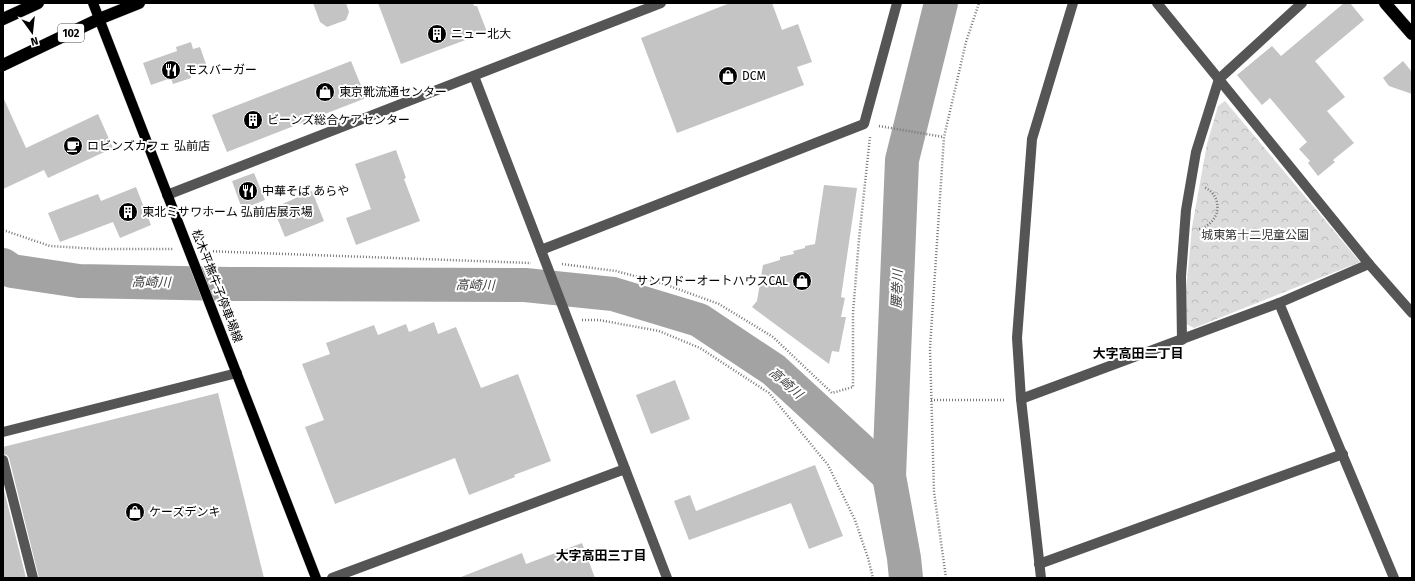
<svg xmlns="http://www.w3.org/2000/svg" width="1415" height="581" viewBox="0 0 1415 581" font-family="'Fira Sans','Noto Sans JP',sans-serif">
<defs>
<pattern id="park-crowns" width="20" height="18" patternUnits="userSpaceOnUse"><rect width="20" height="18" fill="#dcdcdc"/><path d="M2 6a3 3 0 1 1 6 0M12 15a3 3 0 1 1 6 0" fill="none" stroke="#bbb"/></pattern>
</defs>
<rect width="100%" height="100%" fill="#fff"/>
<path fill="url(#park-crowns)" d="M1225,101L1360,262L1194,328L1186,324V291L1192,227L1207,144L1218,106Z"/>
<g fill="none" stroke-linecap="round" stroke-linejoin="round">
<g stroke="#a3a3a3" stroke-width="34">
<path d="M3,265L12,271L79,281L230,284L525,285L613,294L699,320L774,370L889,476"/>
<path d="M906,578L904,558L889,476L902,160L941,3"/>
</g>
</g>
<g fill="#c4c4c4">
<path d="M313,3H346L349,12L346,20L327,27L320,22Z"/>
<path d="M378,3H473L474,6H477L487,32L401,64Z"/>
<path d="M730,3H772L782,30L798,24L812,62L797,67L804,85L677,133L641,38Z"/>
<path d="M1344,3H1350L1364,20L1315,61L1345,97L1327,111L1354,143L1333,160L1335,162L1318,176L1308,163L1310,161L1299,149L1307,142L1270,98L1262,105L1237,75L1272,46L1281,56Z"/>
<path d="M191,42L193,49L200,47L206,64L201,66V68L190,72L191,78L173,84L171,78L151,85L143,63L177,51L176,47Z"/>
<path d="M351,61L366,98L227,152L212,115Z"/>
<path d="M1403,61L1412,72V94L1389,86L1383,78Z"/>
<path d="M3,97L26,148L98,114L113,148L48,178L44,170L3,189Z"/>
<path d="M396,150L406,178L404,179L420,221L356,245L346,218L371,209L355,164Z"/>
<path d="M254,173L265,200L242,209L232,181Z"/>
<path d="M824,185L857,188L841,297L845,298L841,317H846L839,352L832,351L829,364L752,307L757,301L763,265L780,260V257L794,254L793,251L805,248V246L815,244Z"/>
<path d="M136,187L151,225L120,238L113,222L60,242L48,213L98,194L101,201Z"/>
<path d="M312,191L324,221L285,237L273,208Z"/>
<path d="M434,322L438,334L456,327L481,388L518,374L551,461L514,475L515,477L469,495L455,458L335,504L305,427L324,420L302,364L330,354L326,343L374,325L378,335L406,324L409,332Z"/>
<path d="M675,380L690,419L651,434L636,395Z"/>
<path d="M218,393L264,578H39L9,458L7,455L3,454V447Z"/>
<path d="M815,465L843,536L809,549L791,503L689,540L674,501L690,495L696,511Z"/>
<path d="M3,486L26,578H3Z"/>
<path d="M582,543L595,578H461V577L522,553L526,564Z"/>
</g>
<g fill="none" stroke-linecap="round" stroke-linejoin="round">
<defs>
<path id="major" d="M93,3L316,578"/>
<g id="highway">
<path d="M1385,3L1412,34"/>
<path d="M3,19L38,3"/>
<path d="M3,65L99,19L139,3"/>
</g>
</defs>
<use href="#major" stroke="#dbdbdb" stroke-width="11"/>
<use href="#highway" stroke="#dbdbdb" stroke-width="13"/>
<g stroke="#777" stroke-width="2.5" stroke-dasharray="1 2" stroke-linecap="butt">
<path d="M879,126L944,137"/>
<path d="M1199,229C1220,224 1225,197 1204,187"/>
<path d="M3,230L50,246L99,249H173"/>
<path d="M204,251L531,263"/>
<path d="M562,264L616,271L664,284L719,304L773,337L832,393L853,387V313L859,239L870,137"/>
<path d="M582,320H599L659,331L700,348L769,393L828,465L855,520L868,558L873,578"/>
<path d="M931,400H1006"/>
<path d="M946,578L934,492L930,348L944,137L966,42L979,3"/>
</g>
<g stroke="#555" stroke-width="10">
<path d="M1157,3L1369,264L1412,313"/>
<path d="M474,76L667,578"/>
<path d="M167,195L661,3"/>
<path d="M541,250L864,124L897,3"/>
<path d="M1279,303L1394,578"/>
<path d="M1182,340L1181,276L1186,210L1196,152L1219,79L1302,3"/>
<path d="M1021,399L1279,303L1369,264"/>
<path d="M3,432L237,373"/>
<path d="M3,460L33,578"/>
<path d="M1039,564L1343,454"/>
<path d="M332,578L625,469"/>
<path d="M1041,578L1021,399L1017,338L1032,139L1073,3"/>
</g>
<use href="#major" stroke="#000" stroke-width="10"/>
<use href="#highway" stroke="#000" stroke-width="12"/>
</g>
<defs>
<symbol id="building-disc" viewBox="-11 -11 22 22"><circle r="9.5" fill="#000" stroke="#fff"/><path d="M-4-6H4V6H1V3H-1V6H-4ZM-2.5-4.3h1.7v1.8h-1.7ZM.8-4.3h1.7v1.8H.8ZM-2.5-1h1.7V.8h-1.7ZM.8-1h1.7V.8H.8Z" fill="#fff"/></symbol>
<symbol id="restaurant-disc" viewBox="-11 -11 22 22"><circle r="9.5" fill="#000" stroke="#fff"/><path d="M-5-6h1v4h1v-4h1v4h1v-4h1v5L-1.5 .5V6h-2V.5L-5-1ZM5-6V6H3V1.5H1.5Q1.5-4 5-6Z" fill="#fff"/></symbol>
<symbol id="shop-disc" viewBox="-11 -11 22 22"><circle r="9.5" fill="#000" stroke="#fff"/><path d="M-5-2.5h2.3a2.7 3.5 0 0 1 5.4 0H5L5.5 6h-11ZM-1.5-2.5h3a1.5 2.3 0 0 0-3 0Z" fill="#fff"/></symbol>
<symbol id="cafe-disc" viewBox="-11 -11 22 22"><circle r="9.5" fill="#000" stroke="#fff"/><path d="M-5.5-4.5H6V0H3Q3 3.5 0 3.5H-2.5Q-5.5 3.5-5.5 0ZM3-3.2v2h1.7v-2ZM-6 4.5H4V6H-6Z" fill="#fff"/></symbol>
</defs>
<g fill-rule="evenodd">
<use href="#building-disc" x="426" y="23" width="22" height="22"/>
<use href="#restaurant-disc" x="160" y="59" width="22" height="22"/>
<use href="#shop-disc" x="717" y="65" width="22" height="22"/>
<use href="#shop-disc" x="314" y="81" width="22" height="22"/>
<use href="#building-disc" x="242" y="109" width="22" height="22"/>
<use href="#cafe-disc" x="62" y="135" width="22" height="22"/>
<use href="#restaurant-disc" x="237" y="180" width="22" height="22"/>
<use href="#building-disc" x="117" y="201" width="22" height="22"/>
<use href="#shop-disc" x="791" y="270" width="22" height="22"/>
<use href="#shop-disc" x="124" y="501" width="22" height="22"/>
</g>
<g text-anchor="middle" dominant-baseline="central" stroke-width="4" stroke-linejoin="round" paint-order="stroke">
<rect fill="#fff" stroke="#4c4c4c" stroke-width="1" x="58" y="24" width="26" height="18" rx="3"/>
<g font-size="11" font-weight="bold" fill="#000">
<text x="71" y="33">102</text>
</g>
<g font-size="12" fill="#000" stroke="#fff" text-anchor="start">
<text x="451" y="34">ニュー北大</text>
<text x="185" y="70">モスバーガー</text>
<text x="742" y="76">DCM</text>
<text x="339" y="92">東京靴流通センター</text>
<text x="267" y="120">ビーンズ総合ケアセンター</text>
<text x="87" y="146">ロビンズカフェ 弘前店</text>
<text x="262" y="191">中華そば あらや</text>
<text x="142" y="212">東北ミサワホーム 弘前店展示場</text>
<text x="788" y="281" text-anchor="end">サンワドーオートハウスCAL</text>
<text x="149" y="512">ケーズデンキ</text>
</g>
<g font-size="12" fill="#333" stroke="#fff">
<text x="1255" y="235">城東第十二児童公園</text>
</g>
<g font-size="12" fill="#000" stroke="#fff">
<text transform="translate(217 286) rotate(69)">松木平撫牛子停車場線</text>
</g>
<g font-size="13" font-style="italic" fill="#444" stroke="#fff">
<text transform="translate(151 282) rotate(1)">高崎川</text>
<text transform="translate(475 285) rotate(1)">高崎川</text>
<text transform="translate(897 289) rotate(-88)">腰巻川</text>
<text transform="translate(786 383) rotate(41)">高崎川</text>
</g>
<g font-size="13" font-weight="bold" fill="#000" stroke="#fff">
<text x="1138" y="353">大字高田二丁目</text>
<text x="601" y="555">大字高田三丁目</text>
</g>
</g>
<rect width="1415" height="581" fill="none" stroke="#000000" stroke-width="8"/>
<g transform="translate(32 32) rotate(165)" stroke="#ffffff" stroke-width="3" paint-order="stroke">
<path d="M0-3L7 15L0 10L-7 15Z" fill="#000000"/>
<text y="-6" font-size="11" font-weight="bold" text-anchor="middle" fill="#000000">N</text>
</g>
</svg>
